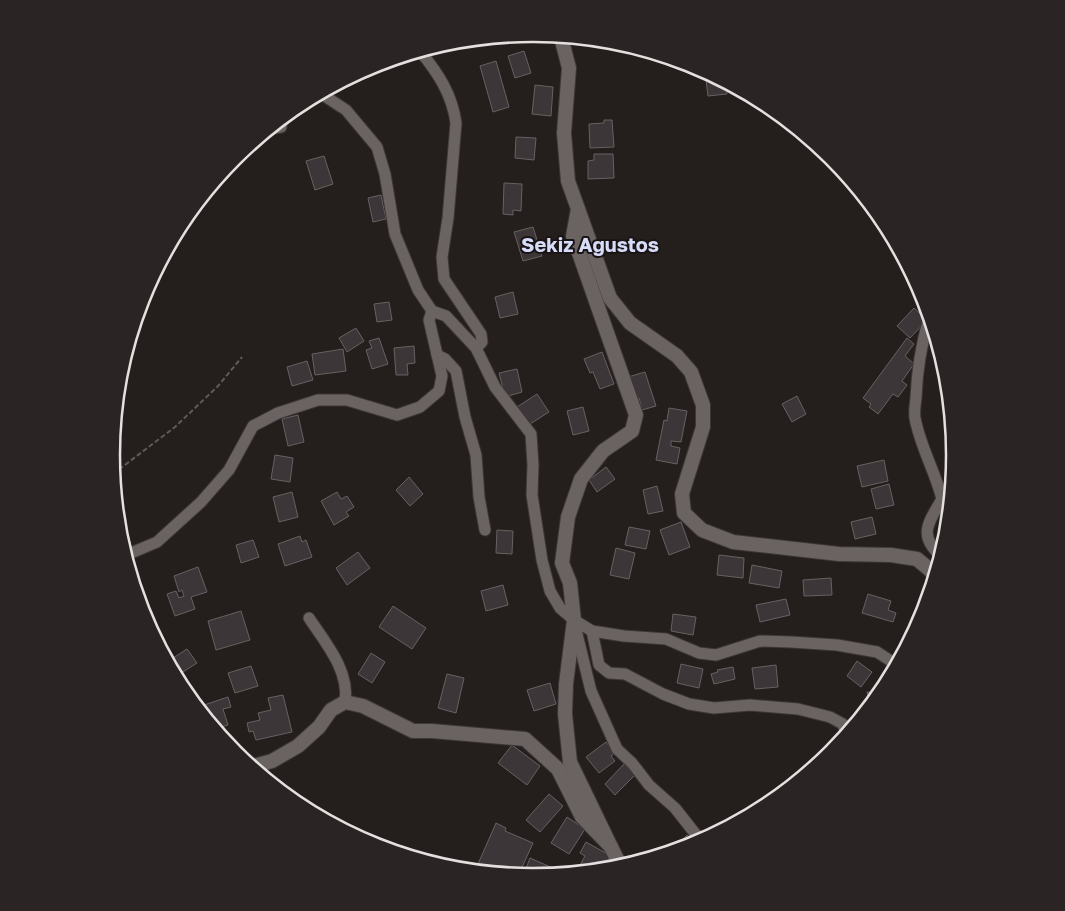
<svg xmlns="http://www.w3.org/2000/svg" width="1065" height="911" viewBox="0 0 1065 911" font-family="'Golos Text',sans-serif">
<rect width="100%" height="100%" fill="#241e1d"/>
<g fill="#3d3638" stroke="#686162">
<path d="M524,51L531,73L515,78L508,56Z"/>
<path d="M496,61L509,107L493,112L480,66Z"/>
<path d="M705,72L726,83L727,94L708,96Z"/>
<path d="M535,85L553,87L551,116L532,114Z"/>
<path d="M604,120H612L614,147L590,148L589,124L604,123Z"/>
<path d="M516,137L536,138L534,160L515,158Z"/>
<path d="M594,154H613L614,178L588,179V161L594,160Z"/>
<path d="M324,156L333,184L315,190L306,161Z"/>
<path d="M504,183L522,184L521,211L513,210V215L503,214Z"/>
<path d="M381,195L386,219L373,222L368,198Z"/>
<path d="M533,227L542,256L523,261L514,232Z"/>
<path d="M513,292L518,314L500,318L495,297Z"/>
<path d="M389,302L392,320L377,322L374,304Z"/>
<path d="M914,308L927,320L910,338L897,326Z"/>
<path d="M356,328L364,341L347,352L339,338Z"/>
<path d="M379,338L388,364L372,369L366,350L372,348L369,341Z"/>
<path d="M907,338L914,344L905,356L914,364L902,381L907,385L898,397L893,394L878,414L869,407L871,404L863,398Z"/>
<path d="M414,346L415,363L407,364L408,375H396L394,348Z"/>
<path d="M343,349L346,371L315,375L312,354Z"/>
<path d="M602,352L614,384L600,389L593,372L590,373L584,359Z"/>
<path d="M307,361L313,380L292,386L287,367Z"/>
<path d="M517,369L522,392L505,397L499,373Z"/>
<path d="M645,372L656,406L642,410L639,398L635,399L628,377Z"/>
<path d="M537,394L549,412L530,424L517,407Z"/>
<path d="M797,396L806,414L792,422L782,404Z"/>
<path d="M583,407L589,431L573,435L567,411Z"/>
<path d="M669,408L687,411L681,442L671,441V446L680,448L677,464L656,460L664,420L667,421Z"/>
<path d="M298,415L304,442L288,446L282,419Z"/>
<path d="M275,455L293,458L290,482L271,479Z"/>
<path d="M884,460L888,481L862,487L857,466Z"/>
<path d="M606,467L615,479L597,492L589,480Z"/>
<path d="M409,477L423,494L410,506L396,490Z"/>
<path d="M889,484L894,505L876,509L871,489Z"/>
<path d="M657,486L663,511L648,514L643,490Z"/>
<path d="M292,492L298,517L279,522L273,497Z"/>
<path d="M337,492L341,499L347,496L354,507L346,512L349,516L334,525L321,501Z"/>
<path d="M872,517L876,534L855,539L851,522Z"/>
<path d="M681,522L690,547L669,555L660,530Z"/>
<path d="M629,527L650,531L646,549L625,545Z"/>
<path d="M497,530L513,531L512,554L496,553Z"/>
<path d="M300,536L302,542L306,540L312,557L285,566L278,544Z"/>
<path d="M253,540L259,557L241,563L236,545Z"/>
<path d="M616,548L635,553L629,579L610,575Z"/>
<path d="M358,552L370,568L347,585L336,568Z"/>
<path d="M719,555L744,558L743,578L717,575Z"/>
<path d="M752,565L782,571L779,588L749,583Z"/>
<path d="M198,567L207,592L191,597L195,609L175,616L167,594L176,591L179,598L184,596L182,590L179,592L174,576Z"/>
<path d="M831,578L832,595L804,596L803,580Z"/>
<path d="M503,585L508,605L486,611L481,591Z"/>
<path d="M868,594L891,601L888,610L896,613L893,622L862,613Z"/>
<path d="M786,599L790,615L760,622L756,605Z"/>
<path d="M393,606L426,628L412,649L379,627Z"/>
<path d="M241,611L250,640L216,650L208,621Z"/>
<path d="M673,614L696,617L693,635L671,631Z"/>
<path d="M187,649L197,663L175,677L167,662Z"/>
<path d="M371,653L385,662L372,683L358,674Z"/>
<path d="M857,661L872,672L861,687L847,676Z"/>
<path d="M681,664L703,669L699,688L677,683Z"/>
<path d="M776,665L778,687L755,689L752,668Z"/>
<path d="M251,666L258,686L235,693L228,673Z"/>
<path d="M733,667L735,679L714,684L711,674L718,672L717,670Z"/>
<path d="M447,674L464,678L456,713L438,708Z"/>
<path d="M550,683L556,704L534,711L527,690Z"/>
<path d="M867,692H871L874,702L866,710L864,700L869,699Z"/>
<path d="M283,695L292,732L256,740L253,731L249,732L247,723L260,720L258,713L271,710L268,698Z"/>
<path d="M228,697L231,707L223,709L228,725L214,729L205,718L201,706Z"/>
<path d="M606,742L615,753L611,756L615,761L599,773L586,757Z"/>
<path d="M512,745L540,766L527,785L498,763Z"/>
<path d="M624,764L635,775L615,795L605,784Z"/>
<path d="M549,794L563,806L540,832L526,820Z"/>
<path d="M567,817L585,829L569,854L551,843Z"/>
<path d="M496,823L506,828L505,831L533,843L519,874L501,866L498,873L478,864Z"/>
<path d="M687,835L697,844L671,852Z"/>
<path d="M586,842L611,856L603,870L581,872L577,871L585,856L580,853Z"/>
<path d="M530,858L555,869L553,875L532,877L523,876Z"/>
</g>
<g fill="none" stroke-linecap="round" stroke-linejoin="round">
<defs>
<g id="minor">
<path d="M420,51C438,73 452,94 456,123L448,218L442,257L444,279L481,334L482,342L476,348"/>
<path d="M320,93L346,110L377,147L385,174L395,234L418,290L432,311"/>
<path d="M268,129L281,127L282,118"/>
<path d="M929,318C921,345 917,371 916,398C915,405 914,412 915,418C920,446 935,471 942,499C929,522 917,535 941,556"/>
<path d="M437,355L445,359L456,371L465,417L476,455L479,497L485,530"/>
<path d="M124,556L157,542L201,502L229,470L253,426L278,413L318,400H347L397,415L420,407L439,391L442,376L429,320L432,311L446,316L476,348L495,387L531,434L533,465L532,495L542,560L550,591L560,608L574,620L592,631L624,636L666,639L699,653L716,655L760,641L791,642L837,645L877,652L897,665"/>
<path d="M309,618C325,642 350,671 345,702"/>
<path d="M575,626L591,691L617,749L632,763L649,785L675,808L701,841"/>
<path d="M592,631L599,665L609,673L625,674L663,694L689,704L714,708L750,705L798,709L830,717L843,724L846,735"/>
</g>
<g id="tertiary">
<path d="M561,37L569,68L564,133L568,181L610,298L630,323L677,356L691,372L703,405V427L682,494L684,513L702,530L733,542L839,554L891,555L917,559L935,574"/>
<path d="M578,209L573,236L636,415L632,431L603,451L581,479L568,517L562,563L570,583L574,620L566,684L565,714L570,762L611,847"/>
<path d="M250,767L272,761L298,746L319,727L331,710L345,702L363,706L413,731H432L525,739L558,769L582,817L611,847L621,867"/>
</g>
</defs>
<use href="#minor" stroke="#3c3837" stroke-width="13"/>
<use href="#tertiary" stroke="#3c3837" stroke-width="16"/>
<path stroke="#5f5a59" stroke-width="2" stroke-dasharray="5 2.5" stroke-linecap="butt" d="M113,474L175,427L218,386L242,357"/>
<use href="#minor" stroke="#6a6362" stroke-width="11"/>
<use href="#tertiary" stroke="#6a6362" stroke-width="14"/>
</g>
<g text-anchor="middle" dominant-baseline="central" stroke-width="4" stroke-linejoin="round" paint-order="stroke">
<g font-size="20" font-weight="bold" fill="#d7dcf9" stroke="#1a1514">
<text x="590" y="244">Sekiz Ağustos</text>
</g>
</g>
<path d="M0 0H1065V911H0ZM120 455a413 413 0 1 1 826 0a413 413 0 1 1-826 0Z" fill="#2a2524" fill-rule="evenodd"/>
<path fill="none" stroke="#e4e0df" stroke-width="2.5" d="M120 455a413 413 0 1 1 826 0a413 413 0 1 1-826 0Z"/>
</svg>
